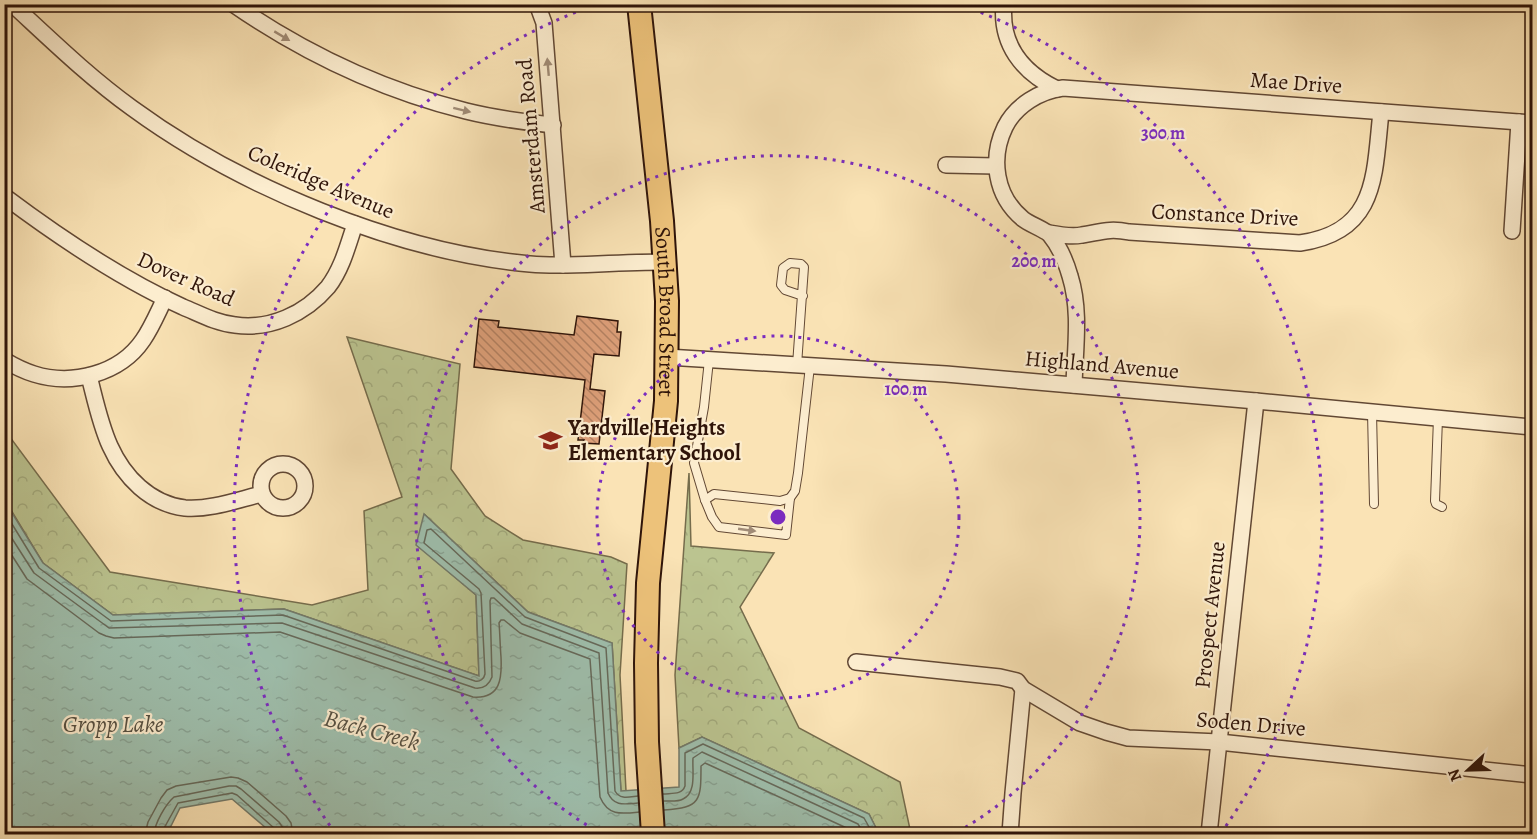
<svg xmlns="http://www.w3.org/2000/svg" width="1537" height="839" viewBox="0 0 1537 839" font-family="Alegreya,serif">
<defs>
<pattern id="forest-crowns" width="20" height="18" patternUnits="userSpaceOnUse" patternTransform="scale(1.5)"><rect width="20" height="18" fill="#bbc490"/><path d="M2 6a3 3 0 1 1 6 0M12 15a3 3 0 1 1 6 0" fill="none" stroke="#a1a87b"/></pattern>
<pattern id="water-ripples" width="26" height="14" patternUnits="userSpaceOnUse" patternTransform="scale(1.5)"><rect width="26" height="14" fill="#9ebeac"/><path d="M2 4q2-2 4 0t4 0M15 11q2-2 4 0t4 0" fill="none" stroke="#88a293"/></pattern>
<pattern id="building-back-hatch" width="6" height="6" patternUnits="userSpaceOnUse" patternTransform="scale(1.5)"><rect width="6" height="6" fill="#dea07a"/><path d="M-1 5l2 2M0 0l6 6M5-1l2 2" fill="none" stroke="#b48162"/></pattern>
</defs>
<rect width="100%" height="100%" fill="#fae3b5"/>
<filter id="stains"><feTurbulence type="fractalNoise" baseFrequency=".00333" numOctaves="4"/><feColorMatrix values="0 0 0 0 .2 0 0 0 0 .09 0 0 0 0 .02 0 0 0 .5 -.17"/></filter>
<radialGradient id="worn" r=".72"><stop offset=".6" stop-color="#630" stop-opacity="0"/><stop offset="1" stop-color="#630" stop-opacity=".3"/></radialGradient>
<g fill="url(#forest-crowns)" stroke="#756c4c" stroke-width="1.5">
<path d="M347,337L460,364L451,469L485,516L523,540L611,557L627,564L620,675L626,791L621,792L612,643L528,612L425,515L417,545L476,595L479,676L284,609L113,615L43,563L5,500L4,429L110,572L312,605L368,590L364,511L402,497Z"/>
<path d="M689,473L691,546L774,553L740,607L799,728L900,782L911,834H879L869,814L702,737L679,748L675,675Z"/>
</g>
<path fill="url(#water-ripples)" stroke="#727a6b" stroke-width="1.5" d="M4,500L43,563L113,615L284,609L479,676L476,595L416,545L424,514L528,612L612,643L621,791L679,787V748L702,737L869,814L879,834H273L232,799L180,808L167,834H5Z"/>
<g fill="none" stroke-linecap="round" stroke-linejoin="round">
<g stroke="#66695a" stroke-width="1.5">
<path d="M4,511L39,568L111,621L283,615L475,681C480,682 484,679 485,674L481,593L479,589L424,543L427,530L431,529L525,617L606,648L615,791C620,800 629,797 638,796"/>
<path d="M4,526L34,573L109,628L282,623L475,688C484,689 489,685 492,677L490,601L491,598H494L522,624L599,653L608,793C614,807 625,804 638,803"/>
<path d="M4,543L27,579L99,633L106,636L114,638L280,632L473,697C501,699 502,678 501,657C500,645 500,634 499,623L501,620H504L520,633L590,659L600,797C608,816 621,814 639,812"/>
<path d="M663,794C672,793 682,795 685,786V753L703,744L864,818L873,834"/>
<path d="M664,801C670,801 678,802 683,799C697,793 692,770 693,758L702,752L858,824L864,834"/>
<path d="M664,810C701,808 701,800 701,766L705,763L851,830L854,834"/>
<path d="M145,834L148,822L161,798L167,790L176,786L231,777L238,778L247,782L286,816L291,823L293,834"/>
<path d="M154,834C155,823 165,805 174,797L229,786H236L241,789L279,822L283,828L284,834"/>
<path d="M162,834L163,830L178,803L232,793L237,795L274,828L276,834"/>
</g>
</g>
<path fill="url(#building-back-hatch)" stroke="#2f1409" stroke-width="1.5" d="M577,316L618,321L617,332H621L619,356L594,354L590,389L605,391L599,444L583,443L584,440H578L585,380L474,367L479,319L499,321L498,327L574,335Z"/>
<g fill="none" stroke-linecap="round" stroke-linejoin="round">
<defs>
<g id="service">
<path d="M709,360L704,407L694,463L705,500L712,517L719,527L786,535L790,498L795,491L798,473L810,366"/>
<path d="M797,365L804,267L801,264L790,263L783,268L781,285L785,290L803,296"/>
<path d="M1372,412L1374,504"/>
<path d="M1438,418L1435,501L1436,504L1442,507"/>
<path d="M705,500L714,494L780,501L790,498"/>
</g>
<g id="minor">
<path d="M12,4C51,40 89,77 132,108C240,187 396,252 530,264C552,266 575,265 598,264C620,263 643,262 666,262"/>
<path d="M233,4C304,53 382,90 466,111C494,118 524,122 553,125"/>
<path d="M537,4L544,23L563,265"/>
<path d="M1004,4C1000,44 1022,72 1057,89"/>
<path d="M946,165L996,166"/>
<path d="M4,196C60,238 119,278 183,307C200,314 216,323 235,325C270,330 305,314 328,287C342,269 348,245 355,224"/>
<path d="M1512,231L1519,122"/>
<path d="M1049,233C1060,235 1071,237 1082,235C1101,232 1109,228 1129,232L1300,243C1378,232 1374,175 1381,112"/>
<path d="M667,357L946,374L1256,401L1532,427"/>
<path d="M4,360C14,366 24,371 34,374C72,386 120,374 143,340C152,327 158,312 165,298"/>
<path d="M89,376C95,399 100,424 110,446C124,477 150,504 185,508C210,510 237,500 262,494"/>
<path d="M1074,385C1075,349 1081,311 1070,276C1066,262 1059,246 1050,235C1046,230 1029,224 1023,219C995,196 990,158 1005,127C1016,105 1040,91 1063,88L1532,123"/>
<circle cx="283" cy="486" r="22"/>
<path d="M856,662L1000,677L1017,681L1023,689L1080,723L1106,732L1128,738L1219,742L1532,775"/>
<path d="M1010,834L1013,793L1023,689"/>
<path d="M1209,834L1256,401"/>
</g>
<g id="primary">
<path id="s1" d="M639,4L662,221L667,301L666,401L648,583L646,663L647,742L653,834"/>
</g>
</defs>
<use href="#service" stroke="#624834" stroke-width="10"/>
<use href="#minor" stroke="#624834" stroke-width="18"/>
<use href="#primary" stroke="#2f1409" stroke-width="26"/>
<use href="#service" stroke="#fcedcf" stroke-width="8"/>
<use href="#minor" stroke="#fcedcf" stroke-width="15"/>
<use href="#primary" stroke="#edc27a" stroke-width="22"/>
</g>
<defs><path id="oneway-solid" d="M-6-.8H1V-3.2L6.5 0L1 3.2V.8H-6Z" transform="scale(1.5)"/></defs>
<g fill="#a08b76">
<use href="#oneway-solid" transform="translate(282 36) rotate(31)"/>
<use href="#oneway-solid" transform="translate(548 67) rotate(-95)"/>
<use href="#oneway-solid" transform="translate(462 110) rotate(14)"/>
<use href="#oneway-solid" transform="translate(747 530) rotate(8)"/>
</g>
<g fill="none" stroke="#7b2cbf" stroke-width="3" stroke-dasharray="3 6">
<circle cx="778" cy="517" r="181"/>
<path d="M602 834A362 362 0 1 1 954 834"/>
<path d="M335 833A544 544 0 0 1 592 6M964 6A544 544 0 0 1 1221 833"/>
</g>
<defs>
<symbol id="school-bare" viewBox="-9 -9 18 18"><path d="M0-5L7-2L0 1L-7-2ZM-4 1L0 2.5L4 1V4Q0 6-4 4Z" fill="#8f2418" stroke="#fcedcf" stroke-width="2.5" paint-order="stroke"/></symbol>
</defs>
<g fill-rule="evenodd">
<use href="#school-bare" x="534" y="424" width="33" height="33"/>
</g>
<g text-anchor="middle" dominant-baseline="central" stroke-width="4.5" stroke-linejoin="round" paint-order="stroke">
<g font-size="22" fill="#2f1409" stroke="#fcedcf">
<text transform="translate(1296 83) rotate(4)">Mae Drive</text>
<text transform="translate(531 136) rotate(-95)">Amsterdam Road</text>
<text transform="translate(321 182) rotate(23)">Coleridge Avenue</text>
<text transform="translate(1225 215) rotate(3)">Constance Drive</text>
<text transform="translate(186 279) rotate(24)">Dover Road</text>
<text stroke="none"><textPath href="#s1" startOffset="309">South Broad Street</textPath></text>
<text transform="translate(1102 365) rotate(5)">Highland Avenue</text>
<text transform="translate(1210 615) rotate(-84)">Prospect Avenue</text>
<text transform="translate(1251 724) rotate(5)">Soden Drive</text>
</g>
<g font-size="22" font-weight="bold" fill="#2f1409" stroke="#fcedcf" text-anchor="start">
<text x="568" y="428">Yardville Heights<tspan x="568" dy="25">Elementary School</tspan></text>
</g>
<g font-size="24" font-style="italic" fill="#565042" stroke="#fcedcf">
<text x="113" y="724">Gropp Lake</text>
<text transform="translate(372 730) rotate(15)">Back Creek</text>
</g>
</g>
<circle cx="778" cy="517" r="9" fill="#7b2cbf" stroke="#fcedcf" stroke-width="3"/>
<g font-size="18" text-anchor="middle" font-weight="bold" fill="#7b2cbf" stroke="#fcedcf" stroke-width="4.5" stroke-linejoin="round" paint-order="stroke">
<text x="1163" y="139">300 m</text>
<text x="1034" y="267">200 m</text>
<text x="906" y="395">100 m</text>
</g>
<rect width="1537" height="839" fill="none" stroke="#fae3b5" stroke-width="24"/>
<rect x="6" y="6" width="1525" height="827" fill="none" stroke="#2f1409" stroke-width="3"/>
<rect x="12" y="12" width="1513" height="815" fill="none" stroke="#2f1409" stroke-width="1.5"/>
<g transform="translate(1468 770) rotate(248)" stroke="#fcedcf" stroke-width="4.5" paint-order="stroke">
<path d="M0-4.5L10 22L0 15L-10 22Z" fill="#2f1409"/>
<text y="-9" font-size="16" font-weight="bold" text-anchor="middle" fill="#2f1409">N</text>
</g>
<rect width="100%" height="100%" filter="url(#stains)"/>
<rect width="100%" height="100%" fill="url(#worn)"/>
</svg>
